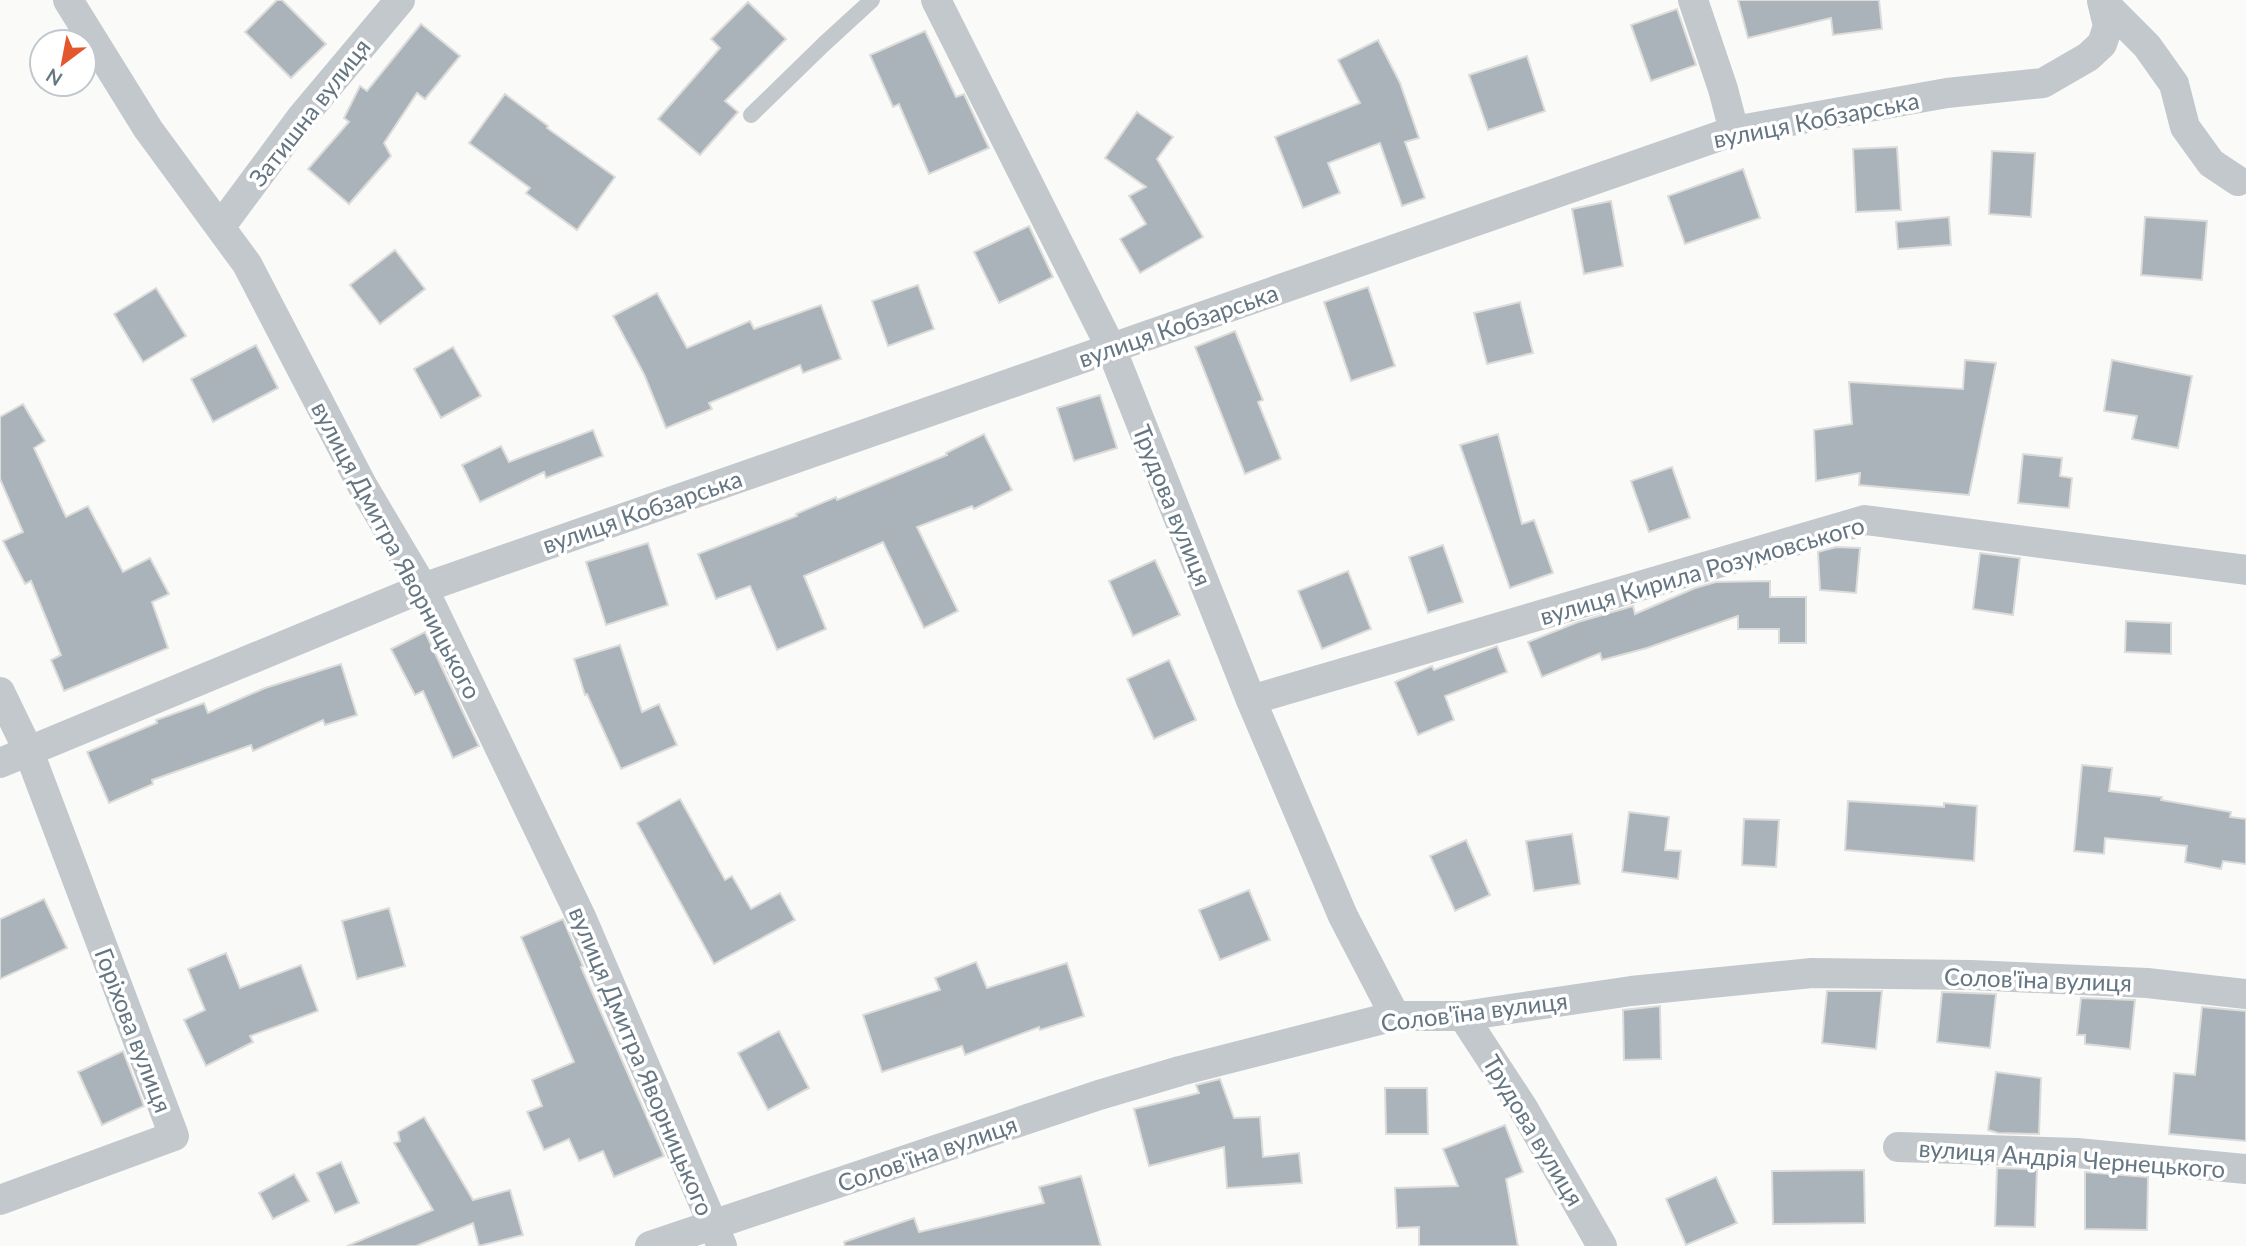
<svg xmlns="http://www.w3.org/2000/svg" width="2246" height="1246" viewBox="0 0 2246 1246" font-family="Lato,sans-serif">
<rect width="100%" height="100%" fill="#fafaf8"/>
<g fill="#aab3b9" stroke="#dcdcda" stroke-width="2">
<path d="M277,0H282L326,44L291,78L245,32Z"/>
<path d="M1738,0H1879L1882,29L1833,35L1831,18L1748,38Z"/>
<path d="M748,2L786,39L725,101L738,112L700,155L658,119L720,48L711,39Z"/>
<path d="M1677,9L1696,65L1651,81L1631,25Z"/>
<path d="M421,24L460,56L425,99L417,93L384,143L391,156L349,204L308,169L349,122L344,118L360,86L367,91Z"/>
<path d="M925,31L956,97L964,94L989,148L929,174L899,104L893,107L870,55Z"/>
<path d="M1378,40L1400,83L1419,138L1405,142L1425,198L1402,206L1380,143L1328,163L1340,193L1303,208L1275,137L1360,103L1338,60Z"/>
<path d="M1527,56L1545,111L1488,130L1469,75Z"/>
<path d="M505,94L548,126L547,128L615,177L577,230L526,193L530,188L469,143Z"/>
<path d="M1137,112L1173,137L1157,159L1203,237L1140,273L1120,239L1146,224L1129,196L1146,187L1105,158Z"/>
<path d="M1897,147L1901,210L1856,212L1853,149Z"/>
<path d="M1992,151L2035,153L2031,217L1989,214Z"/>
<path d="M1743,169L1760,218L1685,244L1668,196Z"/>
<path d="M1611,201L1623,266L1584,274L1572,209Z"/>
<path d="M1949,217L1951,245L1898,249L1896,222Z"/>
<path d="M2145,217L2207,221L2202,280L2141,275Z"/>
<path d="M1029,226L1053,277L999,303L974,252Z"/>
<path d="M395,250L425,289L380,324L350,285Z"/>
<path d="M918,285L934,329L888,346L872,301Z"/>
<path d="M1368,287L1395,366L1351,381L1324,302Z"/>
<path d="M156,288L186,336L143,362L114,314Z"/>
<path d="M657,293L687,348L750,321L754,329L821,305L841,359L803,373L800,365L709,403L712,409L666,428L644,374L613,316Z"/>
<path d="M1520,302L1533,353L1487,364L1474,313Z"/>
<path d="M1235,331L1263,400L1258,402L1281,459L1245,474L1195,347Z"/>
<path d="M256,345L278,388L213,422L191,379Z"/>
<path d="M453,347L481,396L441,418L414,369Z"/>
<path d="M1965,360L1996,363L1969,495L1859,485L1860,473L1816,481L1814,430L1852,424L1849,382L1963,389Z"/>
<path d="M2112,360L2192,376L2178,448L2132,439L2137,416L2104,411Z"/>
<path d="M1100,395L1117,448L1074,461L1057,408Z"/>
<path d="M23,404L45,441L34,448L66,517L88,506L123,572L150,558L169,594L152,602L168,648L64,691L51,660L61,655L31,581L25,584L3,541L23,532L0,479V417Z"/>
<path d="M593,430L603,456L546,478L544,472L480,502L462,465L501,446L509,462Z"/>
<path d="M984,434L1012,490L974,509L972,506L917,527L958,611L924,628L883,542L804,576L826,629L777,650L750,586L716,599L698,554L797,516L796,514L836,497L837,500L947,455L946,453Z"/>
<path d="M1498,434L1522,524L1534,520L1553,573L1510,588L1460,445Z"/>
<path d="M2023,454L2062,458L2060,476L2072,478L2069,508L2018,503Z"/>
<path d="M1672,467L1690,518L1649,532L1631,481Z"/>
<path d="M648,543L668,605L606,625L586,562Z"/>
<path d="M1443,545L1463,602L1428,613L1409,557Z"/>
<path d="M1836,547L1860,548L1856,593L1820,590L1818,552Z"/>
<path d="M1980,553L2020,558L2013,615L1973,609Z"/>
<path d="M1155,560L1180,615L1133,636L1109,581Z"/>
<path d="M1348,571L1371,629L1322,649L1298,591Z"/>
<path d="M1770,581V597H1806V643H1779V629H1738V616L1647,648L1602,660L1600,653L1542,677L1528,642L1578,622L1633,606L1635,614L1695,588L1716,582Z"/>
<path d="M2126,621L2171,623V654L2125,652Z"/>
<path d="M425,632L479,746L453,758L423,691L415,695L391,649Z"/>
<path d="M620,645L642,712L659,704L677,745L621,769L587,694L585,695L574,659Z"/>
<path d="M1497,646L1507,672L1445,696L1454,720L1418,735L1395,682L1432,666L1434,670Z"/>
<path d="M1169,660L1196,720L1154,739L1127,679Z"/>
<path d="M341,664L357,715L325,725L323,720L253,751L251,745L152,780L153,784L109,803L87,752L157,723L156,720L204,703L208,713L265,688Z"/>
<path d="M2082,765L2112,768L2109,791L2162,797L2161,800L2231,812L2230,817L2246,819V864L2223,861L2221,869L2185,862L2187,846L2105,838L2104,854L2074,851Z"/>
<path d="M680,799L725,880L732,876L751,909L780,893L795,920L714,964L637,823Z"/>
<path d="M1848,801L1944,807V803L1977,806L1974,861L1845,850Z"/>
<path d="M1629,812L1669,817L1665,850L1681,851L1678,879L1622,872Z"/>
<path d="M1744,819L1779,820L1776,867L1742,865Z"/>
<path d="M1572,834L1580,884L1534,891L1526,841Z"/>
<path d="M1466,840L1490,895L1455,911L1430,856Z"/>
<path d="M1249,890L1270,940L1220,960L1199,910Z"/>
<path d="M44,899L67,948L0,979V919Z"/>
<path d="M389,908L405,966L357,979L342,921Z"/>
<path d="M563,919L583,966L581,967L664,1156L614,1177L603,1151L579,1161L569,1139L544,1150L527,1112L542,1106L532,1080L574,1062L521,937Z"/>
<path d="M226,953L240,988L301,965L318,1011L250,1036L253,1042L206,1066L184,1020L205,1010L188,969Z"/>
<path d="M976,962L987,988L1067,963L1084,1016L1040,1030L1039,1027L965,1055L962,1046L882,1072L863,1015L940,990L935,978Z"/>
<path d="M1827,991H1882L1876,1049L1822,1043Z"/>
<path d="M1942,992L1996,994L1990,1048L1937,1042Z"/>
<path d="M2081,998L2135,1000L2130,1049L2085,1044V1035H2077Z"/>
<path d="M1660,1006L1661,1059L1624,1060L1623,1010Z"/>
<path d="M2202,1007L2246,1011V1141L2169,1134L2174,1073L2195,1075Z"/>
<path d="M779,1031L809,1088L768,1110L738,1053Z"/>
<path d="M123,1051L144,1106L102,1125L78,1072Z"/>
<path d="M1996,1072L2041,1078L2039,1134L1998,1133L1988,1130Z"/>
<path d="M1220,1079L1234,1118L1260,1117L1263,1157L1299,1153L1302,1183L1227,1188L1224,1147L1149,1166L1134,1109L1199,1093L1196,1085Z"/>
<path d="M1385,1088H1427L1428,1134H1386Z"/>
<path d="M424,1117L473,1200L510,1190L523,1235L479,1246L473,1223L416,1246H347L433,1210L394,1143L400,1141L398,1132Z"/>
<path d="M1505,1125L1523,1172L1506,1179L1518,1246H1419V1227L1397,1228L1395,1188L1458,1186L1443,1149Z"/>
<path d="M341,1162L359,1203L335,1213L317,1173Z"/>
<path d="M1997,1168L2037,1169L2035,1227L1995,1226Z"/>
<path d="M1864,1170L1865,1223L1773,1224L1772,1171Z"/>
<path d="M2085,1172L2148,1177L2147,1230L2085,1229Z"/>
<path d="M294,1174L309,1201L273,1219L259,1193Z"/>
<path d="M1081,1176L1101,1246H845L844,1242L914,1218L919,1232L1044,1203L1039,1187Z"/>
<path d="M1716,1177L1737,1223L1686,1245L1666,1199Z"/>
</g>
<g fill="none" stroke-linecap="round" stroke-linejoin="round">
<path stroke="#c3c8cc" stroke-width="16" d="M751,115L824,44L872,0"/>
<g stroke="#c3c8cc" stroke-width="30">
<path d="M68,0L148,129L247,264L362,485L423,588L581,917L722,1246"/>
<path d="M936,0L1111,348L1251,700L1343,916L1395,1016"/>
<path d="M1693,0L1723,89L1734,131"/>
<path d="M221,226L301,118L400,0"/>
<path d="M0,692L29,752L174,1136L0,1200"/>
<path d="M1251,700L1865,520L2246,570"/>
<path d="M0,763L423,588L1734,131L1947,93L2043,83L2088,57L2102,44L2108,26L2102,1L2147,46L2174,84L2185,127L2211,163L2238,181"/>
<path d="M1463,1016L1523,1108L1602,1246"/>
<path d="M1898,1147L2077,1153L2246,1169"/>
<path d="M650,1246L1099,1095L1180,1071L1395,1016H1463L1631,991L1812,973L1971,975L2147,983L2246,994"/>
</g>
</g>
<g text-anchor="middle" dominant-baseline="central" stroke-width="7" stroke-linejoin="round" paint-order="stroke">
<g font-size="24" fill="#657683" stroke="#fff">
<text transform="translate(309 112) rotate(-52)">Затишна вулиця</text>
<text transform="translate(1816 119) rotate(-11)">вулиця Кобзарська</text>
<text transform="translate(1178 325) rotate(-19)">вулиця Кобзарська</text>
<text transform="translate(1173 505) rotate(68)">Трудова вулиця</text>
<text transform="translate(642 511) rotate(-19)">вулиця Кобзарська</text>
<text transform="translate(397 550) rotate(62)">вулиця Дмитра Яворницького</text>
<text transform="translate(1702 570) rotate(-16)">вулиця Кирила Розумовського</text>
<text transform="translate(2038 979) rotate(2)">Солов'їна вулиця</text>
<text transform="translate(1474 1011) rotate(-7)">Солов'їна вулиця</text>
<text transform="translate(134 1030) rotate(69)">Горіхова вулиця</text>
<text transform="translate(642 1061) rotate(67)">вулиця Дмитра Яворницького</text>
<text transform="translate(1534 1130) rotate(59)">Трудова вулиця</text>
<text transform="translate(927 1153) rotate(-19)">Солов'їна вулиця</text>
<text transform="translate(2072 1158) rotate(4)">вулиця Андрія Чернецького</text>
</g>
</g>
<g transform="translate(63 63) rotate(212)"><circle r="33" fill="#ffffff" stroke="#c1c8cd" stroke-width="2"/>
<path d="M0-5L12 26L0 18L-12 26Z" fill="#e4572e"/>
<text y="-10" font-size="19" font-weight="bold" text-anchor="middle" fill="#657683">N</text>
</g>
</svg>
